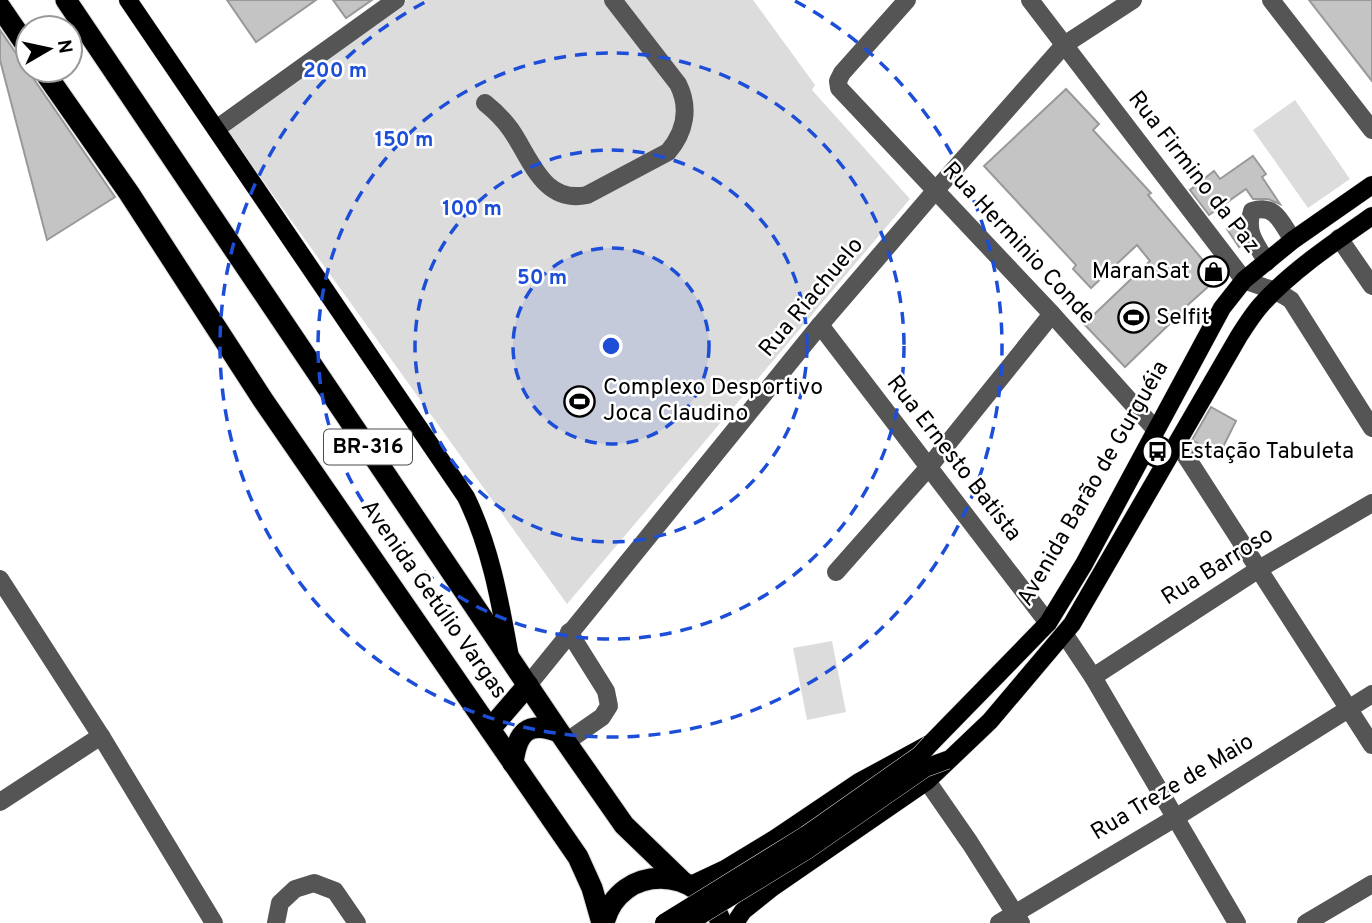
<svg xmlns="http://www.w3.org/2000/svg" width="1372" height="923" viewBox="0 0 1372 923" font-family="Overpass,sans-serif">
<rect width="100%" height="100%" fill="#fff"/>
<g fill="#dcdcdc">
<path d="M407,0H753L815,85L812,90L910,199L567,604L227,131Z"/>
<path d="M1295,100L1350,179L1308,208L1253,130Z"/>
<path d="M832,641L846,712L807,720L793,648Z"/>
</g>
<g fill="#c4c4c4" stroke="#999" stroke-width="2">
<path d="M227,0H316L256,42Z"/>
<path d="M333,0H372L346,18Z"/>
<path d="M1309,0H1372V81Z"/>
<path d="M0,30L115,197L47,240L0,60Z"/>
<path d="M1066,89L1099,124L1093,130L1151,193L1148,195L1218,278L1181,311L1182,312L1125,367L1084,324L1150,261L1137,245L1091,288L1073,269L1076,265L984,166Z"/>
<path d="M1253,156L1266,174L1262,177L1280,204L1268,199H1253L1246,189L1209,215L1190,190L1214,171L1220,179Z"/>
<path d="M1239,221L1243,244L1239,247L1227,229Z"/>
<path d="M1211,407L1236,421L1219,455L1192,440Z"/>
</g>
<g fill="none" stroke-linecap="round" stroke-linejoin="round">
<defs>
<g id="major">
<path d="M128,0L466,497C491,548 500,602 510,657"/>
<path d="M691,885L725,869L776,838L859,782L931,743L1048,623L1084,564L1222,308L1244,280L1293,240L1372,185"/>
<path d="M735,923L743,911L773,887L927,781L990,721L1072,624L1239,336C1246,325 1253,314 1261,305C1290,272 1336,241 1372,216"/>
</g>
<g id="highway">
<path d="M66,0L566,742L624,825L683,882"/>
<path d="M0,7L28,48"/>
<path d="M43,70L129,193L263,400L578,857L592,888L602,923"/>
<path d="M490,729L528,685"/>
<path d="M513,763C517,733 527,720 559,732"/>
<path d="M604,923C619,862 703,865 721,923"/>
</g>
</defs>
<use href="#major" stroke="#dbdbdb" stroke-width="19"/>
<use href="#highway" stroke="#dbdbdb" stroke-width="23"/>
<g stroke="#555" stroke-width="18">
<path d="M907,0L842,73L838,81L839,88L1052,314L1155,429"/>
<path d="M1030,0L1244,280C1261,287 1276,289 1291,300L1372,428"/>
<path d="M1271,0L1372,130"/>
<path d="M485,103C495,111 504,120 511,130C531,159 543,204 587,195L668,152C685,132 690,108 678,84L613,0"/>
<path d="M216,129L396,0"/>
<path d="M1339,238L1372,286"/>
<path d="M1267,262C1256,244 1245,232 1252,211C1276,203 1281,223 1293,240"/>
<path d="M820,325L1048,623"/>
<path d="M1178,444L1372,745"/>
<path d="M836,572L928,468L1052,314"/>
<path d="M0,579L101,736L214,923"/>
<path d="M1065,635L1093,677L1237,923"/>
<path d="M1093,677L1259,569L1372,503"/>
<path d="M528,685L820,325L935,191L1064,45L1133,0"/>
<path d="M566,742L602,717L609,706L606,691L569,632"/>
<path d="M927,781L970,843L1021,923"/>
<path d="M0,802L101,736"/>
<path d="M276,923L280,903L295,889L314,883L335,891L357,923"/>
<path d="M999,923L1175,818L1372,694"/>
<path d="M1306,923L1372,884"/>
</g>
<use href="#major" stroke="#000" stroke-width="18"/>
<use href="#highway" stroke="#000" stroke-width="21"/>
<defs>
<g id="major-bridge">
<path d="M664,923L806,835L920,755L931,743"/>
<path d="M688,923L807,850L925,768L947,760"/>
</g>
</defs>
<use href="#major-bridge" stroke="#dbdbdb" stroke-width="19" stroke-linecap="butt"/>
<use href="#major-bridge" stroke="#000" stroke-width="18"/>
</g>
<circle cx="611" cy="346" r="98" fill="#1d4ed8" fill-opacity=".12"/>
<g fill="none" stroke="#1d4ed8" stroke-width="3.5" stroke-dasharray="12 9">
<circle cx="611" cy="346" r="98"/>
<circle cx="611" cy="346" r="196"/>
<circle cx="611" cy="346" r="293"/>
<path d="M795 1A391 391 0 1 1 427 1"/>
</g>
<defs>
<symbol id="shop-ring" viewBox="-11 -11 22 22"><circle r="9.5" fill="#fff" stroke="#000" stroke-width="1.5"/><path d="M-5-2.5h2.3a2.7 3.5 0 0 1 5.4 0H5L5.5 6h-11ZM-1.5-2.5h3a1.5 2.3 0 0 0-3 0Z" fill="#000"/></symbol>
<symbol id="stadium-ring" viewBox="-11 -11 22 22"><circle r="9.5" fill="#fff" stroke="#000" stroke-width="1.5"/><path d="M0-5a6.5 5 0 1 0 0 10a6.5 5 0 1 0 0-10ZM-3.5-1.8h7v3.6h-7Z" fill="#000"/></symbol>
<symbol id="bus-ring" viewBox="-11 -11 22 22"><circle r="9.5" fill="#fff" stroke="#000" stroke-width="1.5"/><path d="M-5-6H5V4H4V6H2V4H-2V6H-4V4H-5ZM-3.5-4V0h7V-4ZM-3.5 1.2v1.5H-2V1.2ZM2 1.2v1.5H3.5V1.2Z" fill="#000"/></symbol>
</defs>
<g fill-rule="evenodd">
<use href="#shop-ring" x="1196" y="254" width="35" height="35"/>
<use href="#stadium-ring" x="1116" y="300" width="35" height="35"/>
<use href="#stadium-ring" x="562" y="384" width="35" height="35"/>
<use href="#bus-ring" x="1140" y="434" width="35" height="35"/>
</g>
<g text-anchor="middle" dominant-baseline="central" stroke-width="5" stroke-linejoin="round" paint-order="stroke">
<rect fill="#fff" stroke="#4c4c4c" stroke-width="2" x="324" y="429.5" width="88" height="35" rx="5"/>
<g font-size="21" font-weight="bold" fill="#000">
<text x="368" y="447">BR-316</text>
</g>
<g font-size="23" fill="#000" stroke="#fff">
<text transform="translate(1193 173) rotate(52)">Rua Firmino da Paz</text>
<text transform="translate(1018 244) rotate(47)">Rua Herminio Conde</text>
<text transform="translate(812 298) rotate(-50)">Rua Riachuelo</text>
<text transform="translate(953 459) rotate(52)">Rua Ernesto Batista</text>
<text transform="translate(1094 484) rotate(-60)">Avenida Barão de Gurguéia</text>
<text transform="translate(1218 567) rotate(-32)">Rua Barroso</text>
<text transform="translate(433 600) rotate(55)">Avenida Getúlio Vargas</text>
<text transform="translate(1173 788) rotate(-31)">Rua Treze de Maio</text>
</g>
<g font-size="23" fill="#000" stroke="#fff" text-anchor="start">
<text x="1190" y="272" text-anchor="end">MaranSat</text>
<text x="1156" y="318">Selfit</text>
<text x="603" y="388">Complexo Desportivo<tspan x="603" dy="26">Joca Claudino</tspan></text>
<text x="1180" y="452">Estação Tabuleta</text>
</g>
</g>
<circle cx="611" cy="346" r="10" fill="#1d4ed8" stroke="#fff" stroke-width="3.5"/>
<g font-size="21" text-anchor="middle" font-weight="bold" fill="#1d4ed8" stroke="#fff" stroke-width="5" stroke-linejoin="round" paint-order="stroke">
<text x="335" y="77">200 m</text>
<text x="404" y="146">150 m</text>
<text x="472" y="215">100 m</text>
<text x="542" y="284">50 m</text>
</g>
<g transform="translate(49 49) rotate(81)"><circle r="33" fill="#ffffff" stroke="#999999" stroke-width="2"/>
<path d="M0-5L12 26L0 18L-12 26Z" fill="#000000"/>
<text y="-10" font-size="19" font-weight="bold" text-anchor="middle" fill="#000000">N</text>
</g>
</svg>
